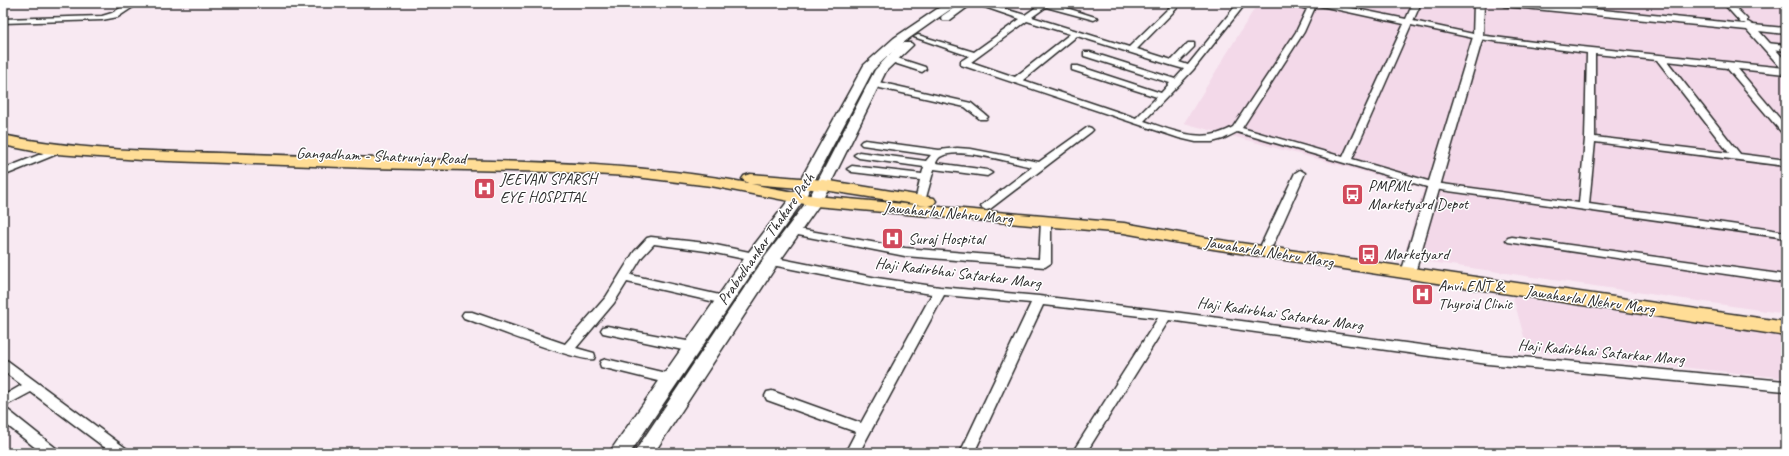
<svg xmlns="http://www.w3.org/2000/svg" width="1789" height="456" viewBox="0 0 1789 456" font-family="Caveat,sans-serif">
<rect width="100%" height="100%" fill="#f8e9f2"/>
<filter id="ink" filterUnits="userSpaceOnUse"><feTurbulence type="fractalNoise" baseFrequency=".025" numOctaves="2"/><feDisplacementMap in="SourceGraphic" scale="8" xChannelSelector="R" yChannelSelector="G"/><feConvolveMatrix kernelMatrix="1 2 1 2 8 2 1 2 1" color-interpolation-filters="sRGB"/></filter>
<g filter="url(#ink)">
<g fill="#f3d9e9">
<path d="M1258,3H1786V314L1403,258L1424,188L1184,123Z"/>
<path d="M1513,297L1786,337V378L1528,351Z"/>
</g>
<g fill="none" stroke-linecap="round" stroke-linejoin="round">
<defs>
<g id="minor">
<path d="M129,3H139L118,17L102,20L3,23V19L102,16L112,13Z"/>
<path d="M973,3H985L1025,15L1039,5L1035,3H1051L1098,18L1094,20L1046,7L1032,17L1129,47L1174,3H1182L1137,49L1172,60L1188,43H1194V47L1179,62L1188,65L1238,3H1246L1193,70L1144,121C1175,131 1202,145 1233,127L1296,32L1307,9L1285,3H1327L1406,19L1413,3H1421L1413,21L1478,35L1534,42L1786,68V74L1738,69L1786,126V135L1783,134L1727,68L1667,61L1740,154L1786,160V166L1595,142L1589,204L1786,232V238L1434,189L1237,132L1223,139L1212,142H1196L1179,138L961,65V61L969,56L914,37L918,35L974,52L1020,19ZM1316,5L1404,24L1343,157L1242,128L1304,32ZM1027,21L1070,34L1015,77L971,62ZM1411,25L1478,39L1587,53L1585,139L1579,203L1435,183L1352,159ZM1077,36L1170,65L1184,69L1175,79L1090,52H1084V56L1170,83L1161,93L1078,66H1072V70L1157,97L1136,118L1023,80ZM1595,54L1657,60L1729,153L1595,137Z"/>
<path d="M1723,3H1731L1747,19V23H1741Z"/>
<path d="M1767,43L1786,45V51L1764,48L1763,46Z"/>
<path d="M891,56L925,67L926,69L922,72L888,61L887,59Z"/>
<path d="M874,81L971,103L988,117L986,119H980L965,107L871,86L870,84Z"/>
<path d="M1088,127L1091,128L1093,130L1091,132L990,209L986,210L981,207L982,205L1032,167C1014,163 958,147 942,156C939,157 937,160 936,163L987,170L992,173L987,176L934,169L925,201L920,204L915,201L920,180L852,172L847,169L852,166L922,174L924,167L859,158L854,155L859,152L926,161L931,155L862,145L860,143L862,141L865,140L939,150L957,148L971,149L1039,162Z"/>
<path d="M59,147L64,150L62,152L3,176V169Z"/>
<path d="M1300,170L1305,173L1273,245L1267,249L1263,248L1261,245L1295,173Z"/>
<path d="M1046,218L1051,221V263L1045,267L905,256L793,234L787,231L793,228L905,248L1039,259L1041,221Z"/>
<path d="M651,237L706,243L754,253L760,257L754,261L706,251L654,244L642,257L631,275L724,296L728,297L730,300L728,303L724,304L627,282L614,303L576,348L594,353L595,356L594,359C580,363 484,325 464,318L462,315L464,312H472L565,344L606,297L634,252L647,238Z"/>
<path d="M1512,237L1786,275V283L1508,242L1506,240L1508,238Z"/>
<path d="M771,257L877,278L940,287L1039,296L1166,311L1488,354L1786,381V391L1488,364L1169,320L1086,453H1072L1158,318L1043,305L974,453H960L1031,303L944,295L859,453H845L856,432L767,400L765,396L767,392L772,391L861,423L932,294L877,286L767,264L765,261L767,258Z"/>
<path d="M607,326L692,342L696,344L698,347L696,350L692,352L603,333L601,330L603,327Z"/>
<path d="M3,359L8,361L127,449L129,453H112L31,392L3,407V396L22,385L3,371Z"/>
<path d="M606,359L670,374L675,376L677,379L675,382L670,384L601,367L600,364L601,361Z"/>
<path d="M3,409L8,410L57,449L59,453H42L3,422Z"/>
</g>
<g id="tertiary">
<path d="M1474,3H1484L1483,37L1415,273L1413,276H1403L1401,273L1473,37Z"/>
<path d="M1499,3H1532L1744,24L1748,22L1753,25L1786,28V34L1759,31L1786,61V70L1782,69L1747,30L1504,6Z"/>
</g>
<g id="secondary">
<path d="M946,3H958L957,5C935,20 914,34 894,50L903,43H911L913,45L886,71L822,201L777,265L654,453H634L765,257L808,200L875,70L892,52L873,70L805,198L760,261L630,453H609L748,253L791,197L864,65L894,38Z"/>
<path d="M961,3H973L950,20H942L941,18L942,16Z"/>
</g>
<path id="primary" d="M3,135C74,150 147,151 220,153C295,156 370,158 445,160C547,162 648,164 748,183L742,179L744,176L750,174L824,180L934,198L936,201L934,204L928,206L1124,223L1213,239L1786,322V336L1213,249L1124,233L815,206L711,186L628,176L557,172L370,168L141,160L43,153L3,145ZM751,184L824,190L927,206L815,196Z"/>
</defs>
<use href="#minor" stroke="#2b2b2b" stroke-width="3"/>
<use href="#tertiary" stroke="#2b2b2b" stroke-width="3"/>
<use href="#secondary" stroke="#2b2b2b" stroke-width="3"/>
<use href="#primary" stroke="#2b2b2b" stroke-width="3"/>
<use href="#minor" fill="#fff" fill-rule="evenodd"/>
<use href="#tertiary" fill="#fff" fill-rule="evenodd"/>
<use href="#secondary" fill="#fff" fill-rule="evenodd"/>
<use href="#primary" fill="#ffdd96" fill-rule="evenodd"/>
</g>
</g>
<defs>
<symbol id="hospital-square" viewBox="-11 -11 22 22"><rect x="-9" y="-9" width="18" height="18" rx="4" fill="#d1495b" stroke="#fff"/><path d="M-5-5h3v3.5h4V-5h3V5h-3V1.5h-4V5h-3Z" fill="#fff"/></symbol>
<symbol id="bus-square" viewBox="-11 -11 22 22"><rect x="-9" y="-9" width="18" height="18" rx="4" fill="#d1495b" stroke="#fff"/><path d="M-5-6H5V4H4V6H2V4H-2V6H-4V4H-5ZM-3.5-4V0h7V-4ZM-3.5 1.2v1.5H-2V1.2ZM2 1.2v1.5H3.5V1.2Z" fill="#fff"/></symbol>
</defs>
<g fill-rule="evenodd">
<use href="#hospital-square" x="472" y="176" width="25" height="25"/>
<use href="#bus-square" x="1340" y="182" width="25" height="25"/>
<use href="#hospital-square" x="880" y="226" width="25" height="25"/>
<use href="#bus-square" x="1356" y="242" width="25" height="25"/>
<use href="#hospital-square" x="1410" y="282" width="25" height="25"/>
</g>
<g text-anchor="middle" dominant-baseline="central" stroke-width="3" stroke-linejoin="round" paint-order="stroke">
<g font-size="16" fill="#2b2b2b" stroke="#fff">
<text transform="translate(381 156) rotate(2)">Gangadham - Shatrunjay Road</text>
<text transform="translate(948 213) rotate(5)">Jawaharlal Nehru Marg</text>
<text transform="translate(766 239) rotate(-55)">Prabodhankar Thakare Path</text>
<text transform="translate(1269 252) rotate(9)">Jawaharlal Nehru Marg</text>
<text transform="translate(958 273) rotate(7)">Haji Kadirbhai Satarkar Marg</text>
<text transform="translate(1590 300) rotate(8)">Jawaharlal Nehru Marg</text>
<text transform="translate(1280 314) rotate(8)">Haji Kadirbhai Satarkar Marg</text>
<text transform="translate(1601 352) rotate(5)">Haji Kadirbhai Satarkar Marg</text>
</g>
<g font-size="16" fill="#2b2b2b" stroke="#fff" text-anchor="start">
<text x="500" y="179">JEEVAN SPARSH<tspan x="500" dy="18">EYE HOSPITAL</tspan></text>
<text x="1368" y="186">PMPML<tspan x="1368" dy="18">Marketyard Depot</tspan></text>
<text x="908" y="239">Suraj Hospital</text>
<text x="1384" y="254">Marketyard</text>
<text x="1438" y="286">Anvi ENT &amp;<tspan x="1438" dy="18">Thyroid Clinic</tspan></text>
</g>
</g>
<rect width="1789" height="456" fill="none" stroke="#fff" stroke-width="16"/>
<rect x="8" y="8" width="1773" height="440" fill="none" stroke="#2b2b2b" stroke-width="1.5" filter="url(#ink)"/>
</svg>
